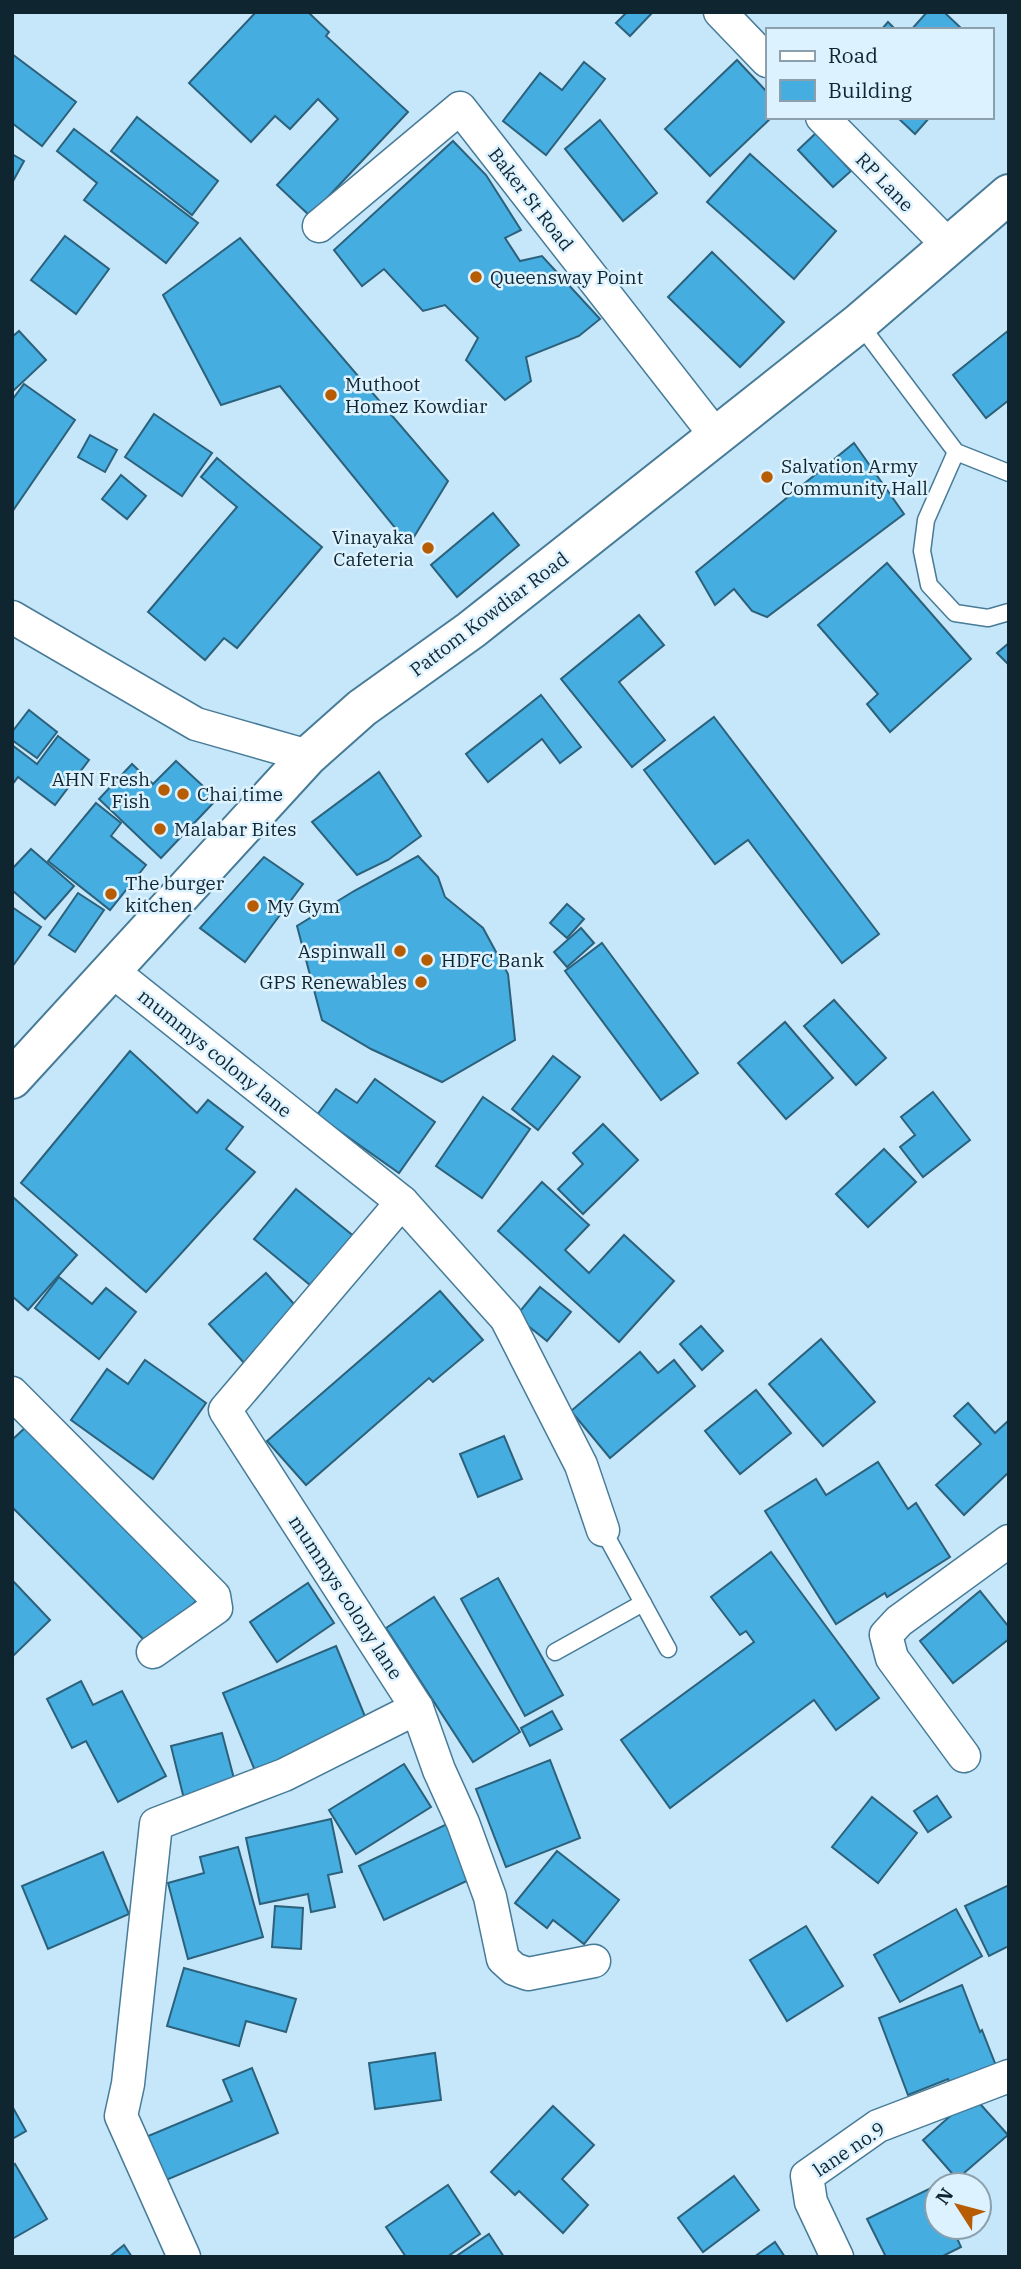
<svg xmlns="http://www.w3.org/2000/svg" width="1021" height="2269" viewBox="0 0 1021 2269" font-family="'IBM Plex Serif',serif">
<rect width="100%" height="100%" fill="#c6e6f9"/>
<g fill="#45ade0" stroke="#2c617c" stroke-width="2">
<path d="M256,12H308L329,32L326,36L408,112L310,216L277,185L338,119L318,99L290,129L275,116L251,142L189,83Z"/>
<path d="M627,12H651L652,13L630,36L616,23Z"/>
<path d="M927,12H944L963,30H911Z"/>
<path d="M888,22L896,30H881Z"/>
<path d="M12,54L76,102L42,146L12,123Z"/>
<path d="M737,60L767,92V117H772L710,176L665,129Z"/>
<path d="M584,62L605,79L546,155L503,121L540,73L562,90Z"/>
<path d="M137,117L218,181L192,215L111,151Z"/>
<path d="M897,117H930L915,134Z"/>
<path d="M600,120L657,193L623,221L565,149Z"/>
<path d="M74,129L198,223L166,263L84,200L97,183L57,151Z"/>
<path d="M816,133L851,171L833,187L798,150Z"/>
<path d="M453,141L486,175L521,230L505,238L520,261L542,256L600,319L579,336L526,357L531,381L505,400L466,360L478,338L445,305L423,311L384,269L362,286L334,250Z"/>
<path d="M12,154L24,161L12,183Z"/>
<path d="M750,154L836,231L794,279L707,202Z"/>
<path d="M65,236L109,269L76,314L31,280Z"/>
<path d="M240,238L448,481L409,545L280,386L221,405L163,295Z"/>
<path d="M712,252L784,322L740,367L668,297Z"/>
<path d="M1009,330V400L986,418L953,375Z"/>
<path d="M19,331L46,360L12,392V337Z"/>
<path d="M24,384L75,420L12,512V400Z"/>
<path d="M154,414L212,453L182,496L125,457Z"/>
<path d="M90,435L117,450L105,472L78,457Z"/>
<path d="M854,443L904,514L767,617L752,611L734,589L715,605L696,572Z"/>
<path d="M217,458L322,547L237,648L224,638L205,660L148,612L237,507L201,477Z"/>
<path d="M121,475L146,496L127,519L102,499Z"/>
<path d="M493,513L519,545L457,597L431,565Z"/>
<path d="M887,563L971,659L890,732L867,704L878,694L818,625Z"/>
<path d="M639,615L664,645L619,682L665,740L632,767L561,679Z"/>
<path d="M1009,643V665L997,653Z"/>
<path d="M541,695L581,747L560,763L542,739L488,782L466,754Z"/>
<path d="M29,710L57,732L37,758L12,740V732Z"/>
<path d="M714,717L879,934L842,963L748,840L715,864L644,770Z"/>
<path d="M58,736L89,760L55,805L18,777L12,785V745L37,764Z"/>
<path d="M176,761L217,799L161,858L99,799L132,764L153,784Z"/>
<path d="M379,772L421,836L388,860L357,875L312,822Z"/>
<path d="M96,803L121,823L111,836L146,865L110,910L48,861Z"/>
<path d="M31,849L74,886L45,919L12,890V869Z"/>
<path d="M418,856L438,877L445,897L483,928L508,974L515,1040L442,1082L371,1049L322,1020L297,926L354,891Z"/>
<path d="M264,857L303,884L245,962L200,928Z"/>
<path d="M78,893L104,910L75,952L49,935Z"/>
<path d="M567,904L584,919L567,938L550,923Z"/>
<path d="M12,907L41,927L12,967Z"/>
<path d="M581,928L594,943L567,967L554,952Z"/>
<path d="M602,943L698,1073L661,1100L565,971Z"/>
<path d="M834,1000L886,1058L856,1085L804,1026Z"/>
<path d="M785,1022L833,1078L786,1119L738,1063Z"/>
<path d="M130,1051L197,1113L208,1100L243,1127L226,1149L255,1172L146,1292L21,1183Z"/>
<path d="M553,1056L580,1077L538,1130L512,1109Z"/>
<path d="M375,1079L435,1122L399,1173L317,1115L336,1089L357,1103Z"/>
<path d="M933,1092L970,1140L923,1177L900,1147L915,1135L901,1117Z"/>
<path d="M483,1097L530,1129L482,1198L436,1166Z"/>
<path d="M603,1124L638,1160L583,1214L558,1189L583,1164L573,1153Z"/>
<path d="M884,1149L916,1182L868,1227L836,1194Z"/>
<path d="M542,1182L589,1225L565,1250L589,1273L624,1235L674,1281L619,1342L498,1231Z"/>
<path d="M296,1189L362,1243L321,1294L254,1239Z"/>
<path d="M14,1198L77,1255L28,1310L12,1296V1200Z"/>
<path d="M266,1273L303,1314L245,1364L209,1324Z"/>
<path d="M59,1277L92,1304L106,1288L136,1312L99,1359L35,1308Z"/>
<path d="M540,1287L571,1312L547,1341L516,1316Z"/>
<path d="M440,1291L483,1340L433,1382L429,1378L306,1485L267,1441Z"/>
<path d="M701,1326L723,1351L702,1370L680,1344Z"/>
<path d="M821,1339L875,1402L823,1446L769,1384Z"/>
<path d="M640,1352L658,1373L674,1360L695,1386L610,1458L571,1411Z"/>
<path d="M145,1360L206,1403L153,1479L71,1420L107,1369L128,1384Z"/>
<path d="M756,1390L791,1433L740,1474L705,1431Z"/>
<path d="M968,1403L995,1433L1009,1420V1472L964,1515L936,1485L981,1444L954,1416Z"/>
<path d="M28,1425L200,1597L151,1647L12,1507V1440Z"/>
<path d="M504,1436L522,1479L478,1497L460,1454Z"/>
<path d="M878,1462L908,1509L916,1503L950,1557L887,1597L885,1593L836,1624L765,1511L816,1479L826,1495Z"/>
<path d="M771,1552L879,1698L836,1730L814,1700L670,1808L621,1740L754,1642L746,1631L740,1635L711,1597Z"/>
<path d="M498,1578L563,1695L525,1716L461,1599Z"/>
<path d="M12,1580L50,1620L12,1657Z"/>
<path d="M308,1583L334,1623L277,1662L250,1622Z"/>
<path d="M980,1591L1009,1627V1639L953,1683L920,1641Z"/>
<path d="M434,1597L520,1732L473,1762L386,1628Z"/>
<path d="M336,1646L371,1731L258,1778L223,1693Z"/>
<path d="M81,1681L93,1705L122,1691L166,1776L118,1802L86,1741L72,1748L47,1699Z"/>
<path d="M552,1711L562,1729L530,1746L521,1728Z"/>
<path d="M222,1733L237,1790L185,1803L171,1746Z"/>
<path d="M550,1760L580,1838L506,1867L476,1789Z"/>
<path d="M404,1764L431,1807L356,1854L329,1810Z"/>
<path d="M937,1796L951,1817L928,1832L914,1811Z"/>
<path d="M872,1797L917,1833L878,1883L832,1847Z"/>
<path d="M331,1819L342,1872L328,1875L335,1907L311,1912L308,1894L260,1904L246,1838Z"/>
<path d="M447,1824L473,1878L384,1920L359,1866Z"/>
<path d="M238,1847L263,1937L188,1959L168,1883L204,1873L200,1857Z"/>
<path d="M557,1851L619,1900L584,1944L553,1920L547,1928L515,1903Z"/>
<path d="M103,1852L129,1914L48,1949L22,1886Z"/>
<path d="M1009,1885V1946L989,1956L965,1906Z"/>
<path d="M275,1906L303,1908L301,1949L272,1947Z"/>
<path d="M956,1909L982,1956L900,2002L874,1955Z"/>
<path d="M806,1926L843,1986L787,2021L750,1960Z"/>
<path d="M184,1968L296,1999L286,2032L246,2021L239,2046L167,2026Z"/>
<path d="M962,1985L980,2032L982,2030L998,2071L952,2089L948,2079L908,2095L879,2018Z"/>
<path d="M435,2053L441,2100L375,2109L369,2063Z"/>
<path d="M252,2068L278,2133L159,2183L141,2139L232,2101L223,2080Z"/>
<path d="M973,2096L1008,2135L957,2179L923,2140Z"/>
<path d="M12,2106L26,2131L12,2139Z"/>
<path d="M553,2106L594,2145L562,2179L588,2205L563,2233L519,2191L515,2195L491,2172Z"/>
<path d="M15,2164L47,2219L12,2239V2166Z"/>
<path d="M734,2176L759,2210L703,2252L678,2218Z"/>
<path d="M448,2185L480,2234L447,2257H406L386,2227Z"/>
<path d="M933,2187L937,2196V2227H952L961,2247L941,2257H886L867,2219Z"/>
<path d="M489,2234L504,2257H455Z"/>
<path d="M775,2242L785,2257H754Z"/>
<path d="M124,2245L132,2257H109Z"/>
</g>
<g fill="none" stroke-linecap="round" stroke-linejoin="round">
<defs>
<g id="lane">
<path d="M859,323L956,452L1009,473"/>
<path d="M956,452L926,520L922,551L929,585L955,613L988,618L1009,612"/>
<path d="M603,1530L668,1649"/>
<path d="M555,1652L643,1603"/>
</g>
<g id="street">
<path d="M720,12L767,61"/>
<path d="M822,117L949,246"/>
<path d="M319,226L460,108L716,436"/>
<path d="M12,617L196,724L308,756"/>
<path d="M111,970L402,1202L225,1410L417,1708L284,1775L156,1824L128,2084L121,2116L184,2257"/>
<path d="M402,1202L506,1318L581,1465L603,1530"/>
<path d="M12,1393L214,1596L216,1608L153,1652"/>
<path d="M417,1708L439,1770L463,1823L490,1897L503,1959L514,1969L528,1974L594,1961"/>
<path d="M964,1756L892,1658L886,1635L899,1621L1009,1541"/>
<path d="M837,2257L811,2202L807,2176L878,2126L1009,2076"/>
</g>
<path id="secondary" d="M12,1079L308,756L362,708L471,630L859,323L1009,194"/>
</defs>
<use href="#lane" stroke="#477b97" stroke-width="19"/>
<use href="#street" stroke="#477b97" stroke-width="35"/>
<use href="#secondary" stroke="#477b97" stroke-width="42"/>
<use href="#lane" stroke="#fff" stroke-width="16"/>
<use href="#street" stroke="#fff" stroke-width="32"/>
<use href="#secondary" stroke="#fff" stroke-width="38"/>
</g>
<g fill="#b85c03" stroke="#ddf2ff" stroke-width="2.5">
<circle cx="476" cy="277" r="7"/>
<circle cx="331" cy="395" r="7"/>
<circle cx="767" cy="477" r="7"/>
<circle cx="428" cy="548" r="7"/>
<circle cx="164" cy="790" r="7"/>
<circle cx="183" cy="794" r="7"/>
<circle cx="160" cy="829" r="7"/>
<circle cx="111" cy="894" r="7"/>
<circle cx="253" cy="906" r="7"/>
<circle cx="400" cy="951" r="7"/>
<circle cx="427" cy="960" r="7"/>
<circle cx="421" cy="982" r="7"/>
</g>
<g text-anchor="middle" dominant-baseline="central" stroke-width="5" stroke-linejoin="round" paint-order="stroke">
<g font-size="19" fill="#0f2530" stroke="#ddf2ff">
<text transform="translate(885 182) rotate(46)">RP Lane</text>
<text transform="translate(531 199) rotate(52)">Baker St Road</text>
<text transform="translate(489 614) rotate(-37)">Pattom Kowdiar Road</text>
<text transform="translate(215 1053) rotate(39)">mummys colony lane</text>
<text transform="translate(346 1597) rotate(57)">mummys colony lane</text>
<text transform="translate(849 2149) rotate(-34)">lane no.9</text>
</g>
<g font-size="19" fill="#0f2530" stroke="#ddf2ff" text-anchor="start">
<text x="490" y="277">Queensway Point</text>
<text x="345" y="384">Muthoot<tspan x="345" dy="22">Homez Kowdiar</tspan></text>
<text x="781" y="466">Salvation Army<tspan x="781" dy="22">Community Hall</tspan></text>
<text x="414" y="537" text-anchor="end">Vinayaka<tspan x="414" dy="22">Cafeteria</tspan></text>
<text x="150" y="779" text-anchor="end">AHN Fresh<tspan x="150" dy="22">Fish</tspan></text>
<text x="197" y="794">Chai time</text>
<text x="174" y="829">Malabar Bites</text>
<text x="125" y="883">The burger<tspan x="125" dy="22">kitchen</tspan></text>
<text x="267" y="906">My Gym</text>
<text x="386" y="951" text-anchor="end">Aspinwall</text>
<text x="441" y="960">HDFC Bank</text>
<text x="407" y="982" text-anchor="end">GPS Renewables</text>
</g>
</g>
<rect width="1021" height="2269" fill="none" stroke="#0f2530" stroke-width="28"/>
<rect x="766" y="28" width="228" height="91" fill="#ddf2ff" stroke="#8ba0ac" stroke-width="2"/>
<rect x="780" y="51" width="35" height="10" fill="#ffffff" stroke="#8ba0ac" stroke-width="2"/>
<text x="828" y="63" font-size="21" fill="#0f2530">Road</text>
<rect x="780" y="80" width="35" height="21" fill="#45ade0" stroke="#8ba0ac" stroke-width="2"/>
<text x="828" y="98" font-size="21" fill="#0f2530">Building</text>
<g transform="translate(958 2206) rotate(306)"><circle r="33" fill="#ddf2ff" stroke="#8ba0ac" stroke-width="2"/>
<path d="M0-5L12 26L0 18L-12 26Z" fill="#b85c03"/>
<text y="-10" font-size="19" font-weight="bold" text-anchor="middle" fill="#0f2530">N</text>
</g>
</svg>
